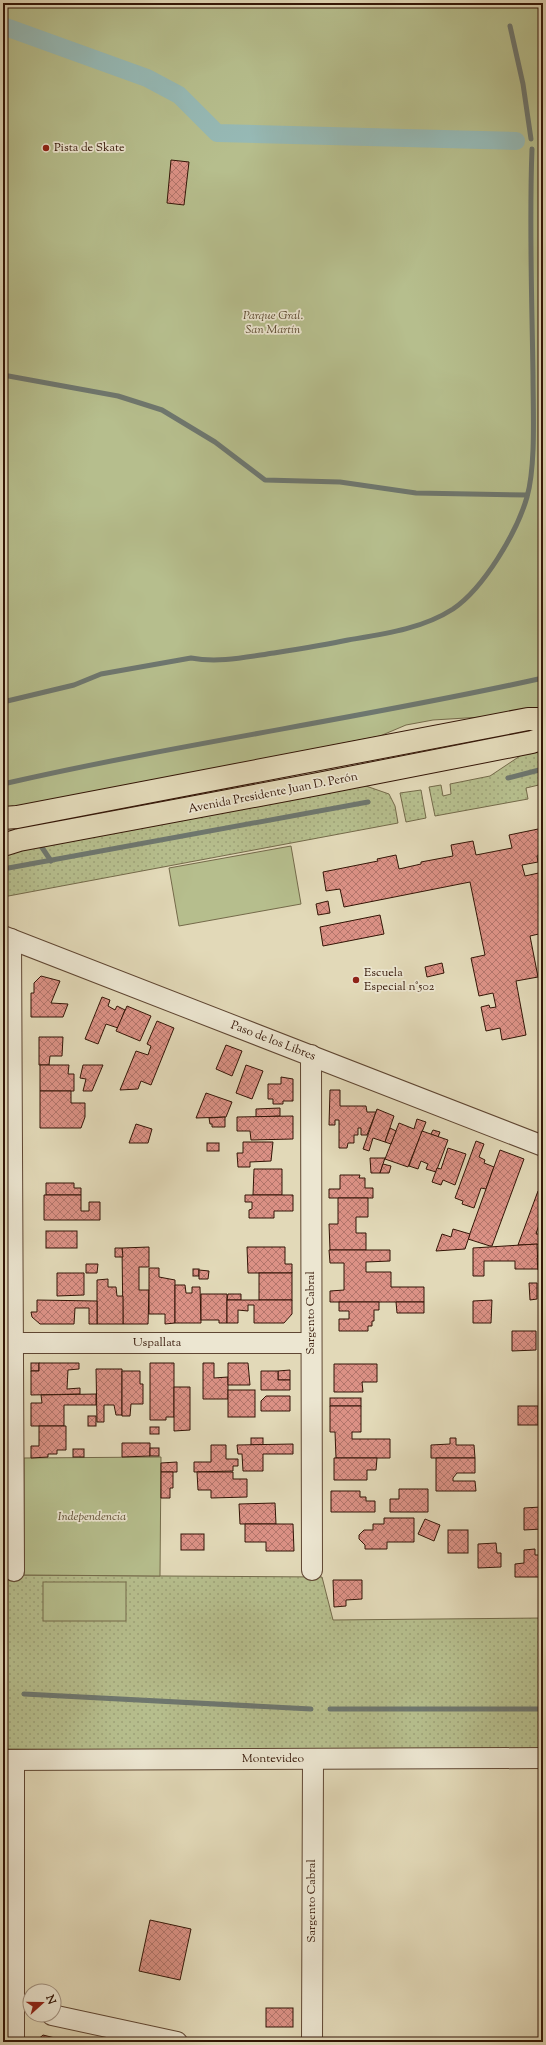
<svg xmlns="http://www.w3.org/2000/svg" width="546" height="2045" viewBox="0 0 546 2045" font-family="'Sorts Mill Goudy',serif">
<defs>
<pattern id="grass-dots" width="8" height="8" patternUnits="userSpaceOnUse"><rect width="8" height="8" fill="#b6be8d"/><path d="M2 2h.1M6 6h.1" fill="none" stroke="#9da278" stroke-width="1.8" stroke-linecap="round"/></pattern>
<pattern id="building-cross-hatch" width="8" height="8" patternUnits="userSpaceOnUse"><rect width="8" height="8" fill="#db9185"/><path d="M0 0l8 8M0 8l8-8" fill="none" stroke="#b2756b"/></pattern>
</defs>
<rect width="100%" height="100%" fill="#e2d9b8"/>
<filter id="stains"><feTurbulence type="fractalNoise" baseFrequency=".005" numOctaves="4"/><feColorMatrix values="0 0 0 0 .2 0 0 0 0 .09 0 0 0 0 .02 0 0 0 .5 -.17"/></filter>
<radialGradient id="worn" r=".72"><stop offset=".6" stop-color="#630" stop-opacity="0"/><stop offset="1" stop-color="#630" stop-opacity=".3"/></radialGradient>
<g fill="url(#grass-dots)" stroke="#746a4a">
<path d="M543,750V784L526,788L528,799L435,816L429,787L441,785L443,796L451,794L450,784L490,776L523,754Z"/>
<path d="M363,785L389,794L395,806L398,823L3,897V852Z"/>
<path d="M421,790L426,818L406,822L400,793Z"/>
<path d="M3,1575L322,1577L333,1620L543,1618V1749L319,1751L3,1749Z"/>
</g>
<g fill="#b6be8d" stroke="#746a4a">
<path d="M3,3H543V707L482,717L433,720L406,725L380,736L3,810Z"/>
<path d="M291,846L301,904L179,926L169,868Z"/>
<path d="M161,1457L160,1576L24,1575V1458Z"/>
<rect x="43" y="1582" width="83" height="39"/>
</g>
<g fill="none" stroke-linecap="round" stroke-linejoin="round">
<g stroke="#6e776f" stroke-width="5">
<path d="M510,26L523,84L531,139"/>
<path d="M3,375L118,396L162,410L215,442L265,480L340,482L416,493L527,495"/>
<path d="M3,702L74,685L101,674L191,658C219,663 246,657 274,653C299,649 324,645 348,640C384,634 422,629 453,609C484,588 517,532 527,497C536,465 533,410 533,376C532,300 529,225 532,149"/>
<path d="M508,778L543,769"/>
<path d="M3,784C182,743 364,718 543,678"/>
<path d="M39,843L51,861"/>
<path d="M3,869L368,802"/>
<path d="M24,1694L311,1709"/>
<path d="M330,1709H543"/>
</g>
<path stroke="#96b9b5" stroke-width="18" d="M3,26L147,78L179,95L217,133L516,141"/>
</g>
<g fill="url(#building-cross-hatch)" stroke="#331506">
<path d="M171,160L189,162L184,205L167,203Z"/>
<path d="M543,828V854L537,856L538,862L522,865L525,876L543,872V933L530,936L538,977L516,981L526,1035L502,1040L500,1028L486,1031L481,1007L489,1005L490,1008L496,1007L493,993L479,996L471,958L485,955L470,882L344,907L340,889L326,891L323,872L378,861L377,859L396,855L399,869L421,864V862L453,856L451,845L473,841L476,855L512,848L509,835Z"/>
<path d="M328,901L330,913L318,915L316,904Z"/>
<path d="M380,915L384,934L323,946L320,927Z"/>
<path d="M442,963L444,973L427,977L425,967Z"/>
<path d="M41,976L60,981L51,1003L68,1004L63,1017H31V993H34V983Z"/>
<path d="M102,997L110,1000L108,1006L115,1010L117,1006L125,1010L118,1028L106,1024L98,1044L85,1039Z"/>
<path d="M127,1006L151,1016L140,1041L116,1031Z"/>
<path d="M157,1021L174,1028L151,1085L141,1081L138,1089L120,1090L136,1051L148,1055L151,1046L147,1044Z"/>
<path d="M39,1037H63L62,1056H50L49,1065H39Z"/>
<path d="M226,1045L242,1051L232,1076L216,1069Z"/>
<path d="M40,1065H69L68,1074H74V1091H40Z"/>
<path d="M83,1065H103L92,1091H83L86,1079L80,1078Z"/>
<path d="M246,1065L263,1071L252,1099L236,1093Z"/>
<path d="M281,1077L293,1079V1101H283V1104H273V1099H268V1084H281Z"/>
<path d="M330,1090H340V1106H366L367,1112H376L367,1135H361V1128H358V1135H354V1143H348L347,1148H339V1120H335V1125H329Z"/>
<path d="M40,1091H71V1103H85V1117L81,1128H40Z"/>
<path d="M206,1093L232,1102L226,1117L196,1118Z"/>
<path d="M280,1108V1116L256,1117V1109Z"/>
<path d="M377,1109L394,1116L385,1142L373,1138L369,1151L363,1149Z"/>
<path d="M293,1116V1139L251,1140L250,1131H237V1117Z"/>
<path d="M225,1117V1127H212V1124H210L209,1118Z"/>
<path d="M417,1119L426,1122L408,1167L385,1159L399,1123L414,1129Z"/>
<path d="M136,1124L152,1129L148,1143H129Z"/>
<path d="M390,1128L396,1131L391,1144L385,1142Z"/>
<path d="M433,1130L440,1132L438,1137L431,1134Z"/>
<path d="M422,1131L448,1140L436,1172L426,1169L428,1164L421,1161L418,1169L409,1166Z"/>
<path d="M476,1141L484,1144L479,1157L485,1160L484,1163L494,1167L486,1189L481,1188L474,1208L462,1204L463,1201L455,1198Z"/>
<path d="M243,1142H273L271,1161L250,1162V1167H238L237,1153H243Z"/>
<rect x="207" y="1143" width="12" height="8"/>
<path d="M448,1148L466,1154L455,1185L443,1180L441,1185L432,1182L437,1168L441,1169Z"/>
<path d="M500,1150L524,1159L492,1246H490L468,1239Z"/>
<path d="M370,1158H385L380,1173H371Z"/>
<path d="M383,1164L391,1166L389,1173H380Z"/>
<path d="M254,1169H282V1195H253Z"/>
<path d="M340,1175H360L359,1178H365V1188H373V1198H329V1189H340Z"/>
<path d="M46,1183H74V1188H81V1195H46Z"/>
<path d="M538,1191L543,1193V1218H541L536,1234H543V1244L518,1245Z"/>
<path d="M44,1195H81V1211H89V1202H100V1220H44Z"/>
<path d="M245,1195H293V1211H274V1218H249V1210L252,1209V1202H245Z"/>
<path d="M338,1198H368V1217H356V1233H366V1250H330L329,1224H338Z"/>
<path d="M453,1229L470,1234L465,1249L436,1251L442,1234L451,1237Z"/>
<rect x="46" y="1231" width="31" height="17"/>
<path d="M537,1244L538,1269H515V1261H484V1276H473V1248Z"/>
<path d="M149,1247V1267H139V1290H149L148,1324H123L122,1248Z"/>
<path d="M247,1247H285V1264H292V1273H248Z"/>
<path d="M115,1248H122L123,1257H115Z"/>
<path d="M329,1250H390V1261L366,1262V1272H391V1287H424V1302H330V1291L344,1290V1263H330Z"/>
<path d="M537,1258H543V1269L538,1270Z"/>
<path d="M86,1264H98L97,1273H86Z"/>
<path d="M149,1268H159V1277L175,1280V1323L165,1324V1314H149Z"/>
<rect x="193" y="1269" width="6" height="7"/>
<path d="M199,1270L209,1271L208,1279H199Z"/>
<path d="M57,1273H84V1295L57,1296Z"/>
<rect x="259" y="1273" width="33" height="27"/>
<path d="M108,1279V1287H116L117,1296H123V1324H97V1280Z"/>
<path d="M529,1283H537V1299L530,1300Z"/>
<path d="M175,1285H185L186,1293H192V1287H200L201,1323H175Z"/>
<path d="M201,1294H227V1323H219V1320H201Z"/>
<path d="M228,1294H241V1300H227Z"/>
<path d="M37,1300L97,1301V1324H89V1308H75L74,1324H40L32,1317L31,1312H37Z"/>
<path d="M227,1300H292V1314L284,1323H254V1305H248V1311L238,1310V1323H227Z"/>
<path d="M492,1300L491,1323H473V1301Z"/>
<path d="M339,1302H379V1310H374V1321H372V1326H368V1331H339V1319H349V1311H339Z"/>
<path d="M396,1302H424V1313H397Z"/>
<path d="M512,1331H536V1350L512,1351Z"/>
<rect x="31" y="1363" width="8" height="8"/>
<path d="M39,1363H79V1369L68,1370L67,1389L80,1388V1394L31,1395V1371H39Z"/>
<path d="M150,1363H174V1417H166V1420H150Z"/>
<path d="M203,1363H214V1378L228,1377V1399H203Z"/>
<path d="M228,1363H248L250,1385H228Z"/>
<path d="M334,1364H377V1382H362L363,1392H334Z"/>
<path d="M96,1369H122V1415H116L114,1405H104V1422H97Z"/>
<path d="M290,1370V1380H278V1371Z"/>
<path d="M122,1371H140V1384H143V1404H131L130,1416H122Z"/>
<path d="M261,1371H278V1380H290V1390H261Z"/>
<path d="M174,1387H190V1430L174,1431Z"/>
<rect x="228" y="1390" width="27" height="27"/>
<path d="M96,1394V1405H64V1426H31V1403H42L41,1395Z"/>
<path d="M266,1396H290V1411H261V1401Z"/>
<rect x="330" y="1398" width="31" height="8"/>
<path d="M330,1406H361V1432H352V1439H390V1458H336L335,1432H330Z"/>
<rect x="518" y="1406" width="20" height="19"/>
<rect x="88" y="1416" width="8" height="10"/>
<path d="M39,1426H66V1450H57V1454H48V1457L31,1458V1446H39Z"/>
<rect x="150" y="1427" width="9" height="7"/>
<rect x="251" y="1438" width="12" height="7"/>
<path d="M450,1438H456V1445H474L475,1458H431V1445L450,1444Z"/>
<path d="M122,1443H150V1456L122,1457Z"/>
<path d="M293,1444V1454H263V1471H243L242,1454H238L237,1445Z"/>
<path d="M211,1445H226V1459H238V1466H233V1471L194,1472V1462H211Z"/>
<rect x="150" y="1448" width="9" height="8"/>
<rect x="73" y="1449" width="11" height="8"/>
<path d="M334,1458H377L376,1470H367V1480H334Z"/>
<path d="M436,1458H475V1473H457L453,1478V1481H475L476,1491H436Z"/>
<path d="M177,1462V1472H161V1463Z"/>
<path d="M161,1472H173V1488H170V1498H161Z"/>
<path d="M197,1472H233V1479H247V1497L211,1498V1490H198Z"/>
<path d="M399,1489H428V1512H390V1499H399Z"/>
<path d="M331,1491H360V1497H366V1501H375V1512H331Z"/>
<path d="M275,1503L276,1524H240L239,1504Z"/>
<path d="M541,1507L542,1529L524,1530V1508Z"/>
<path d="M384,1518H414V1542H387V1549H365V1545L359,1539V1535L364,1530H373V1524H384Z"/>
<path d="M425,1519L440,1525L434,1541L418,1534Z"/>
<path d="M245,1524H293L294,1551H266V1542H245Z"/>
<rect x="448" y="1530" width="20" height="23"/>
<rect x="181" y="1534" width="23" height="16"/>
<path d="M496,1543L497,1553H501V1567L478,1568V1544Z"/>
<path d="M535,1549V1555H543V1577H515V1564L524,1563V1550Z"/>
<path d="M333,1580H362V1599L346,1600V1606L334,1607Z"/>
<path d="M150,1920L191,1929L180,1980L139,1971Z"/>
<rect x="266" y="2008" width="27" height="19"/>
<path d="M43,2035L71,2042H35Z"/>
</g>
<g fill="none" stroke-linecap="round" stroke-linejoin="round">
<defs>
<g id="minor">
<path d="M3,936L543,1146"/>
<path d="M11,939L14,1571"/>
<path d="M311,1055L312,1570"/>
<path d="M3,1343H311"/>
<path d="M3,1760L543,1758"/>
<path d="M14,1760V2042"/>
<path d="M52,2015L177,2042"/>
<path d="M312,2042L313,1759"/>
</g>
<g id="major">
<path d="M3,818L17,817L528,719H543"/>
<path d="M3,845L19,840L318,784L532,742L543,738"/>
</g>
</defs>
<use href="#minor" stroke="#5f4632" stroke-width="22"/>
<use href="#major" stroke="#331506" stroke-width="24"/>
<use href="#minor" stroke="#ece6d1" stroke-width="20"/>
<use href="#major" stroke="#e2d9b8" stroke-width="22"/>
</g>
<g fill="#8f2418" stroke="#ece6d1" stroke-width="1.5">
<circle cx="46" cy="148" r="4"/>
<circle cx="356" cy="980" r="4"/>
</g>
<g text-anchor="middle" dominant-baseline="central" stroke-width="3.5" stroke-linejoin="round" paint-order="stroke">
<g font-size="12" fill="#331506" stroke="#ece6d1" text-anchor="start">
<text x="54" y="148">Pista de Skate</text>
<text x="364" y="973">Escuela<tspan x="364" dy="14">Especial n°502</tspan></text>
</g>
<g font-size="12" font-style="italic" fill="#5a482e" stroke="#ece6d1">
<text x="273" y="316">Parque Gral.<tspan x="273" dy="14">San Martín</tspan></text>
<text x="92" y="1517">Independencia</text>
</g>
<g font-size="12" fill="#331506" stroke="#ece6d1">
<text transform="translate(273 793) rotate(-11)">Avenida Presidente Juan D. Perón</text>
<text transform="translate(273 1041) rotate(21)">Paso de los Libres</text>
<text transform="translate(311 1313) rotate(-90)">Sargento Cabral</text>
<text x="157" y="1343">Uspallata</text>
<text x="273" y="1759">Montevideo</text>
<text transform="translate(312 1901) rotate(-90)">Sargento Cabral</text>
</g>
</g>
<rect width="546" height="2045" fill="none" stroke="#e2d9b8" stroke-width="16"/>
<rect x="4" y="4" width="538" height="2037" fill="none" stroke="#331506" stroke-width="2"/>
<rect x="8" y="8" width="530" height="2029" fill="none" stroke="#331506"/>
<g transform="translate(42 2003) rotate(69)"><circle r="19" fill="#ece6d1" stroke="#a29280"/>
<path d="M0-3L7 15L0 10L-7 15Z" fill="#8f2418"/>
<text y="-6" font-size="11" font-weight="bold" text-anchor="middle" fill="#331506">N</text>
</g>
<rect width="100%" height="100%" filter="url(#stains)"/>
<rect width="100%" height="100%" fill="url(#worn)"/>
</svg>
